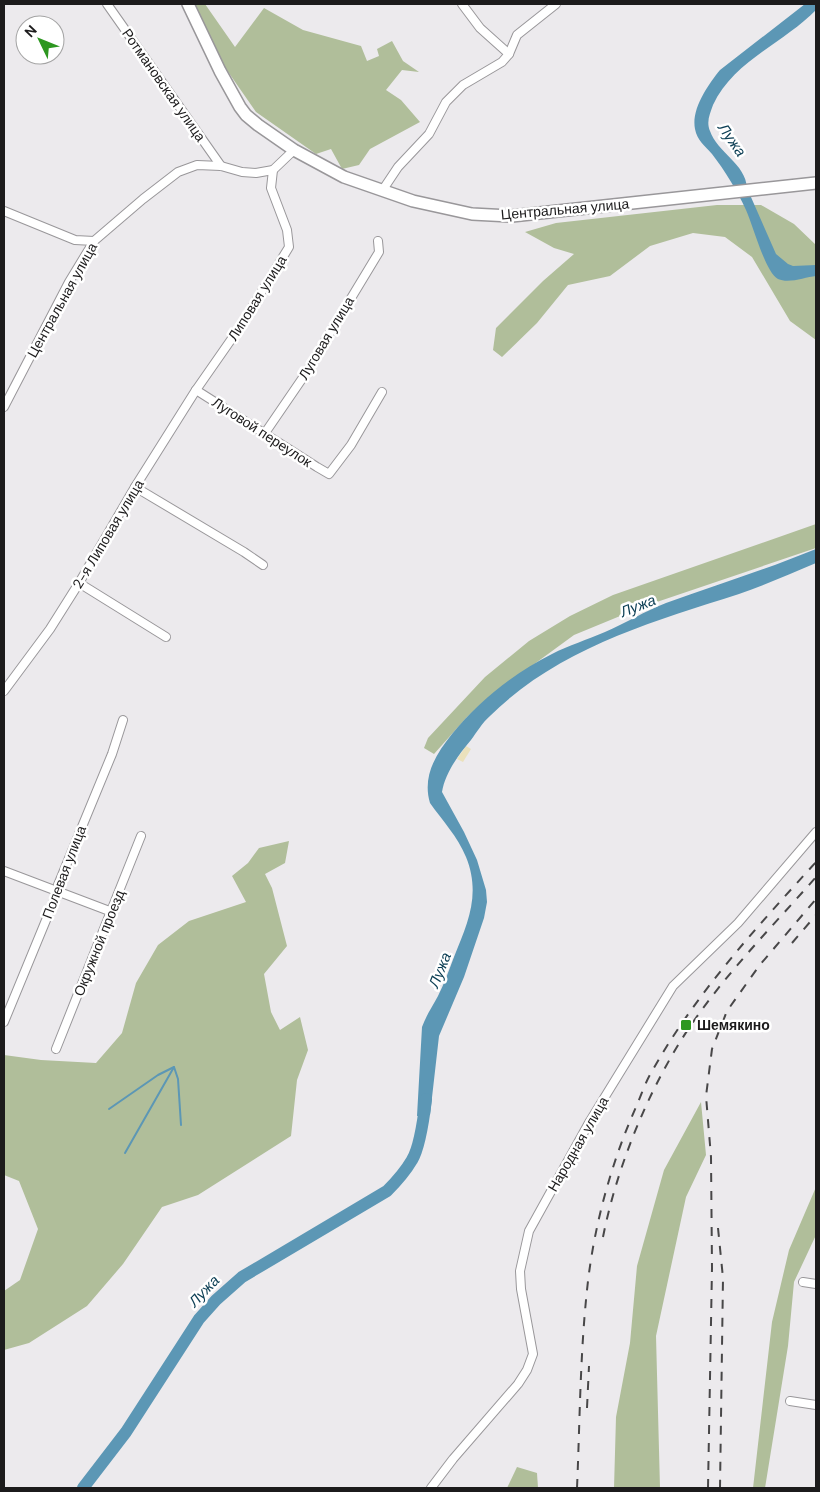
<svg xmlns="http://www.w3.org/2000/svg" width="820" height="1492" viewBox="0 0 820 1492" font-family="'DM Sans',sans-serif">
<rect width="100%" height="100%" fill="#eceaed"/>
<g fill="#b0be9a">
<path d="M193,4H205L235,47L264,8L303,30L361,46L367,61L379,56L377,49L392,41L403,61L419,72L402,70L386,90L401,100L420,122L370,149L359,165L342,169L331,149L316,154L256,112L224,66Z"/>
<path d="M717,205H761L794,224L816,245V340L790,321L752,257L725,237L693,233L650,246L610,276L568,285L537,323L502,357L493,350L496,328L543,281L574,254L554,248L525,232L556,223Z"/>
<path d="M816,524V548L642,607L574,635L489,697L467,717L434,754L424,748L428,738L485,677L529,641L570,616L613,595Z"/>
<path d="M289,841L285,863L265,874L272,888L287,946L264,974L271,1012L280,1030L300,1017L308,1050L297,1080L291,1136L198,1195L162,1207L123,1264L87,1306L29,1343L4,1350V1291L20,1280L38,1229L19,1181L4,1175V1055L41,1060L96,1063L122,1033L136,983L158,945L189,921L246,902L232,876L248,863L259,848Z"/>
<path d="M701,1102L706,1155L686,1197L656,1336L660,1488H614L616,1417L630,1343L637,1266L664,1170Z"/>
<path d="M816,1187V1235L794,1282L788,1346L765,1488H753L772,1322L789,1250Z"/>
<path d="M517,1467L537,1473L538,1488H507Z"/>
</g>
<path fill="#ebe1bc" d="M466,746L471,749L463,762L457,759Z"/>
<g fill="#5c97b5">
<path d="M805,4H816V10C784,43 733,61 713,105C710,114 706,121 710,131C717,152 746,164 747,188L776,254L788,264L793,266L816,265V276C805,277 789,284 778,279C765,272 753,225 746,210C737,190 725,171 712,154C705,146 697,140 695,129C691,109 708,85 720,70Z"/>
<path d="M816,549V563C790,574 765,585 739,594C649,623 559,648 490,716C482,723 477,732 471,740C459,754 445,773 442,792L464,832L477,860L486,890L487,902L484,918L464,977L439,1036L430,1115L417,1116L422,1027C426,1016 432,1007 438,996C444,984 449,970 454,957C468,923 481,894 466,857C458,837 442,820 430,803C422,776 436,754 452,734C479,701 514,673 552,654C569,645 587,640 605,632C626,623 645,611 666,603C717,585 767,569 816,549Z"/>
</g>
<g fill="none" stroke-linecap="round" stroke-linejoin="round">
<g stroke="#5c97b5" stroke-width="2">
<path d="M109,1109L158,1075L174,1067"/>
<path d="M125,1153L174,1067L178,1079L181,1125"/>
</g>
<path stroke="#5c97b5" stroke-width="12" d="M83,1488L126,1432L199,1319L216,1300L242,1277L387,1191C397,1181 405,1172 412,1160C420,1147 424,1116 426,1099"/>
<defs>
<g id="street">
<path d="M107,4L221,166"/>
<path d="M462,4L480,28L509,54"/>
<path d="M382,191L398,167L429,134L446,102L463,85L502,62L509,54L517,35L556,4"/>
<path d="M4,211L75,240L94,241"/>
<path d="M196,390L317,467L329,474L351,445L382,392"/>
<path d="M4,407L69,282L94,241L143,199L178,172L197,165L221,166L242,172L256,173L273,170L294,150"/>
<path d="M265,433L304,376L379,252L378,241"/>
<path d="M135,487L244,552L263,565"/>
<path d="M79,583L166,637"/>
<path d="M4,691L50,629L79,583L135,487L196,390L242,324L289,247L287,230L271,188L273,170"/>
<path d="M4,871L112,912"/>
<path d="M4,1022L58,891V885L112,754L123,720"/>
<path d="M56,1049L141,836"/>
<path d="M803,1282L816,1284"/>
<path d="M790,1401L816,1405"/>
<path d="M431,1488L453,1459L518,1384L527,1370L533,1354L521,1289L520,1271L529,1231L590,1121L673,986L738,923L816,832"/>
</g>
<path id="secondary" d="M188,4L220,71L240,107L246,115L258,125L294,150L344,177L413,201L472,214L512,216L816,183"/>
</defs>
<use href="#street" stroke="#99979a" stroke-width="10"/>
<use href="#secondary" stroke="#99979a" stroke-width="14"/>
<use href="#street" stroke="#fff" stroke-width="8"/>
<use href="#secondary" stroke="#fff" stroke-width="11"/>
<g stroke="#484748" stroke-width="2" stroke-dasharray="9 9" stroke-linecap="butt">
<path d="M792,943L816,915"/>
<path d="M718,1228L723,1278L720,1488"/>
<path d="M603,1237C617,1166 649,1088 689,1028C726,973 773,926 816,877"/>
<path d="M587,1408L589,1366"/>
<path d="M577,1488C580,1419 580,1350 588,1281C595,1222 612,1161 636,1107C641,1096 645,1083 651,1073C695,994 756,928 816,862"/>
<path d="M708,1488L712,1268L711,1157L706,1096L712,1049L727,1011L759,966L816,899"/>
</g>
</g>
<rect fill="#2d9720" stroke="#fff" stroke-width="2" x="680" y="1019" width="12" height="12" rx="2.5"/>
<g text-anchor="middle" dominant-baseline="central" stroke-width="5" stroke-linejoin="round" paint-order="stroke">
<g font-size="14" fill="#1c1b1c" stroke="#fff">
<text transform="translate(164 85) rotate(55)">Ротмановская улица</text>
<text transform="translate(565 209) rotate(-5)">Центральная улица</text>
<text transform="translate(257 298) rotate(-58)">Липовая улица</text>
<text transform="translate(62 300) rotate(-61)">Центральная улица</text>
<text transform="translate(326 338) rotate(-59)">Луговая улица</text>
<text transform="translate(262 432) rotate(33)">Луговой переулок</text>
<text transform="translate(108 534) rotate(-59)">2-я Липовая улица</text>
<text transform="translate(64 872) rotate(-69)">Полевая улица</text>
<text transform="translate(99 943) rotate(-68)">Окружной проезд</text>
<text transform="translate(578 1144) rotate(-60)">Народная улица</text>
</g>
<g font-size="14" font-weight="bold" fill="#1c1b1c" stroke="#fff" text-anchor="start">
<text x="697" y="1025">Шемякино</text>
</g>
<g font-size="15" font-style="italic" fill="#0e4056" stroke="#fff">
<text transform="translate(732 140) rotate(55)">Лужа</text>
<text transform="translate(638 606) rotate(-21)">Лужа</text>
<text transform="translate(440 970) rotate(-68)">Лужа</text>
<text transform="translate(204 1291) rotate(-46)">Лужа</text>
</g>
</g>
<rect width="820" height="1492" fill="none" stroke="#1c1b1c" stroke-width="10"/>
<g transform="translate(40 40) rotate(313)"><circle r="24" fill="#ffffff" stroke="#a4a4a4"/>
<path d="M0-4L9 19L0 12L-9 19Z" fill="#2d9720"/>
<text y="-8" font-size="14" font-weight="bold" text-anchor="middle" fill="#1c1b1c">N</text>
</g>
</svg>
